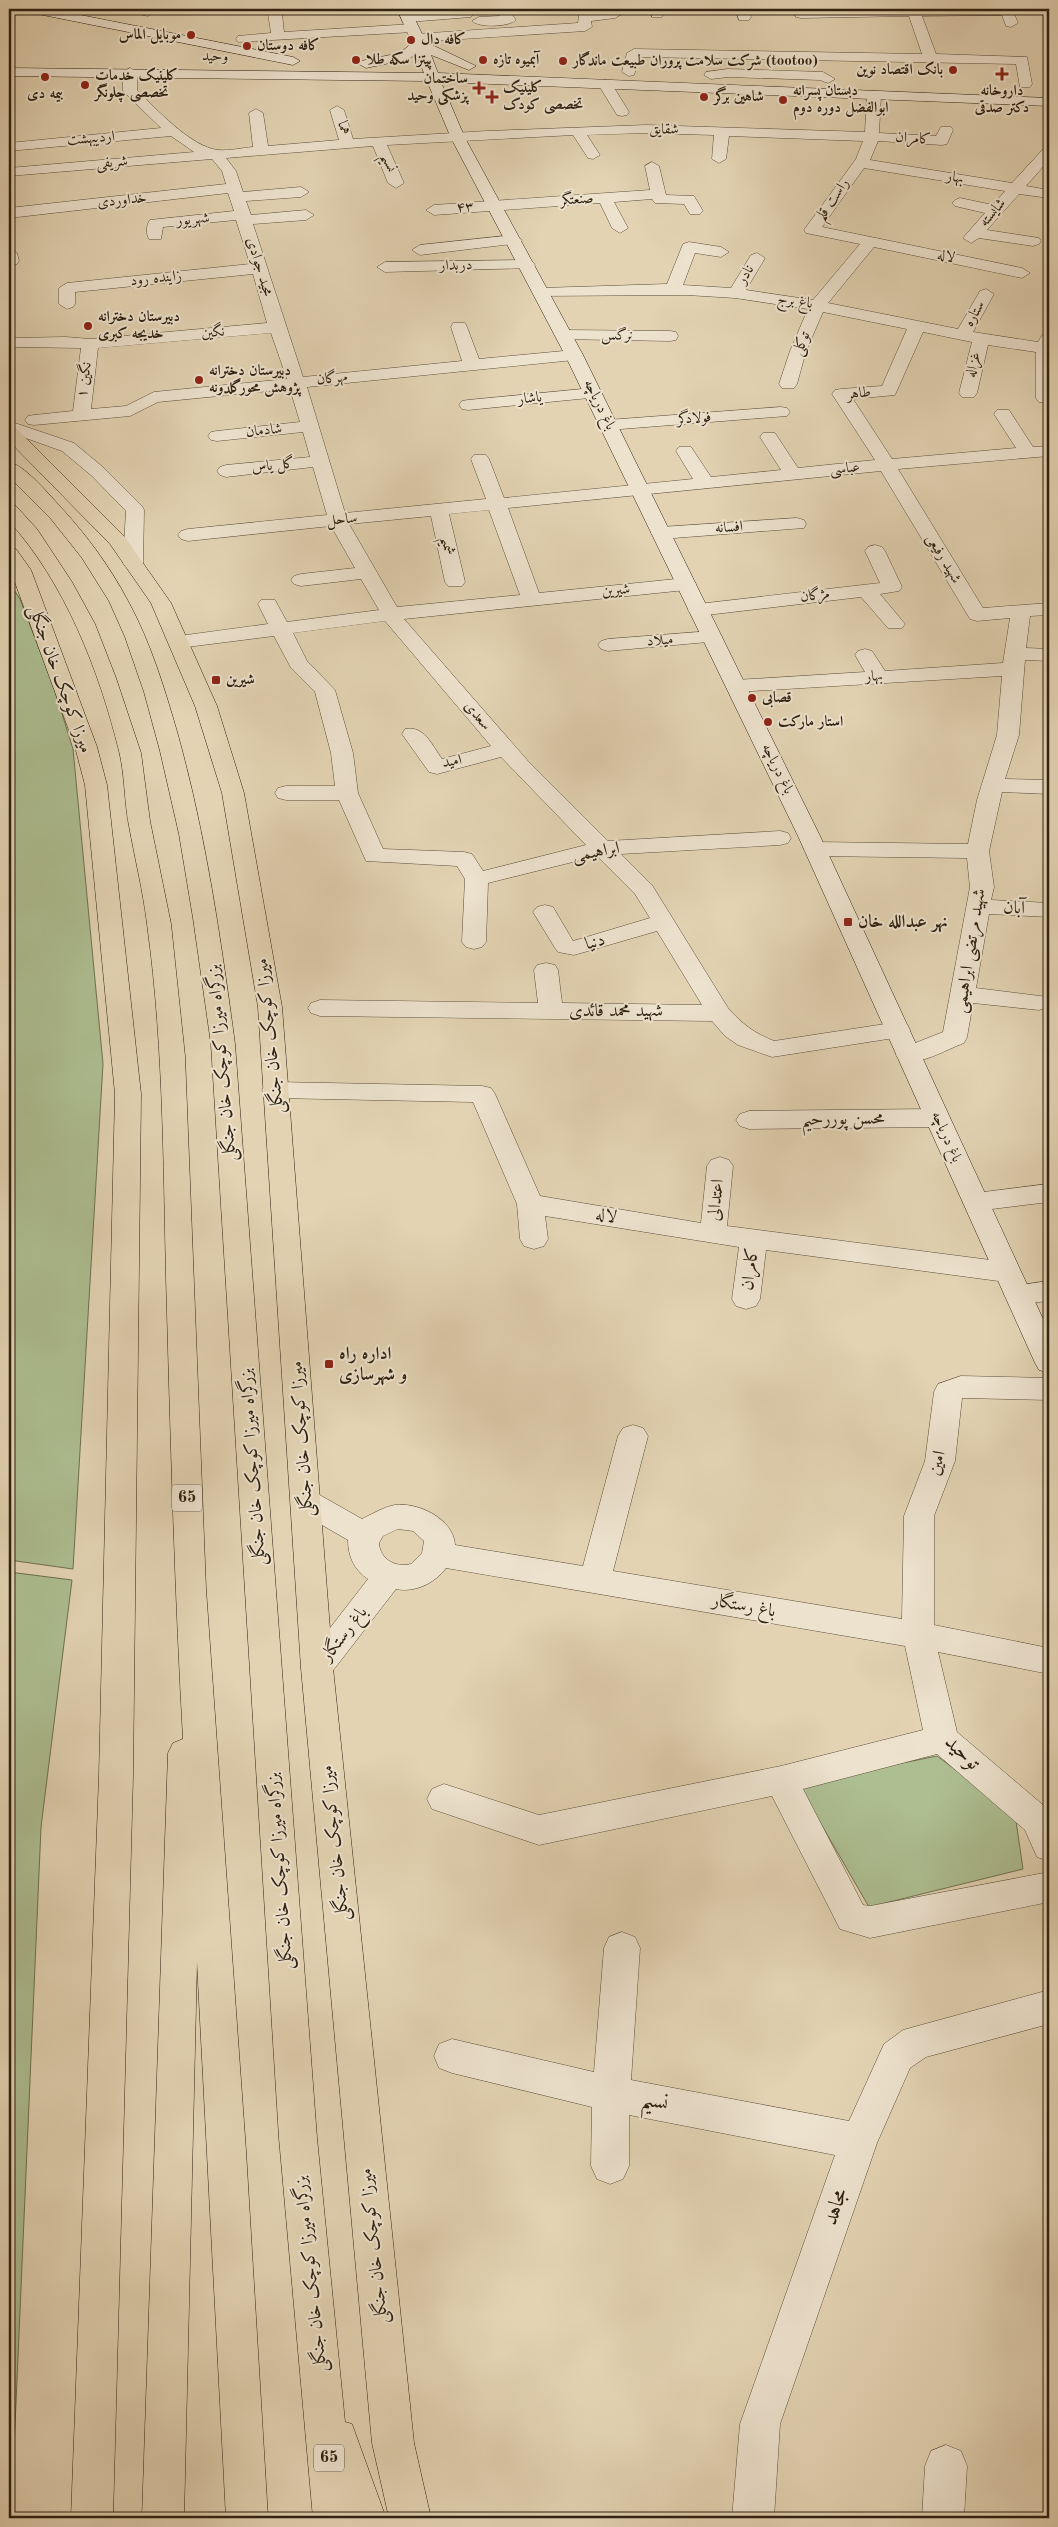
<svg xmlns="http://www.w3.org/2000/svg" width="1058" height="2527" viewBox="0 0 1058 2527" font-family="'Old Standard TT',Amiri,serif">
<rect width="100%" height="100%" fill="#e3d3b3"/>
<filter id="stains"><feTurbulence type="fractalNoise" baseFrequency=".004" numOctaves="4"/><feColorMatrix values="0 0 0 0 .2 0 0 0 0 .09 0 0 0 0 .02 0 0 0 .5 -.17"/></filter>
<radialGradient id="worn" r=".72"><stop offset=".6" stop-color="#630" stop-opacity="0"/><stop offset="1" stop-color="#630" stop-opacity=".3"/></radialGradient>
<g fill="#adbe91" stroke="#6e7051">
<path d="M9,582L20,599L54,688L73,749L103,1064L73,1569L9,1560Z"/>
<path d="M9,1572L72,1580L41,1827L11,2518H9Z"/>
<path d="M937,1756L1015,1814L1023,1869L869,1907L798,1784Z"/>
</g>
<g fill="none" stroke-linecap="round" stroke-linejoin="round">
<defs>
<g id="street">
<path d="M139,9H152L155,12L148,16L143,15Z"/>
<path d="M175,9H189L190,10L183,14Z"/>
<path d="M273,9H288L282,14L284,32L413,24L420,28L413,32L238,42L236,39L238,36L271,33L268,13Z"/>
<path d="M496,9H508L516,20C509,27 479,28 472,21L479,17L500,16Z"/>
<path d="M608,9H620L622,14L615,18L591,21L592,27L585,31L416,42L409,38L416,34L578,23L579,15L608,11Z"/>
<path d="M651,9H663L662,17H652Z"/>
<path d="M736,9H748L751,17L749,20H739Z"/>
<path d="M792,9H1012L1018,23L1011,27L1006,26L1002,15L922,16L936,54L1027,57L1032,84L1030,87H1020L1016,64L640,57L634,75L629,76L622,72L627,53L634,49L922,54L909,16L801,18L796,17Z"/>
<path d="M466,10L471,11L473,14L471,17L408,22L401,18L408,14Z"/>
<path d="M130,68L137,72V90C155,108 191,147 218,150C229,151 242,148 253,147L249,113L256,109L263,113L268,146L339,140L330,110L337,106L344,110L353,139L487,131L646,125L865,132L867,95L874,91L881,95L879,133L936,136L941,127H951L953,130L947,144L942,145L878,141L870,160L1012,183L1044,148L1049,147V160L1026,186L1049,190V198L1019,194L987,230L1039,238L1041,241L1039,244L1033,246L979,238L971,243L963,238L985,213L955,206L952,203L955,200L960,198L993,205L1005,191L864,168L822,227L1022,268L1030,273L1022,278L874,247L828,303L958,329L980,291L986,289L994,294L973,332L1038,342L1043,334L1049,333V402H1039L1036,398V352L988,345L977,393L974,397H962L959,393L972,342L923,332L895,395L853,399L892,459L1016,448L994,414L997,410H1009L1033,447L1049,446V456L898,469L983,608L1049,603V615L1030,616L1026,648L1049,649V661L1025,660L1019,735L1005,779L1049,780V794L1002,792L989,851L994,887L991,900L1049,903V917L989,914L976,988L1048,997V1007L1039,1010L973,1003L967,1037L964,1043C945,1050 920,1066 900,1061L896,1055L900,1049L943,1032L970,887L967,858L815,856L807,854L804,849L807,844L815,842L968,844L977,800L997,735L1002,676L736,692L729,690L726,686L729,682L736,680L865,672L855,655L858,651L865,649L872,651L885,671L1003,663L1010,618L977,621L970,619L881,471L508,508L539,593L686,578L693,580L696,584L693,588L686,590L404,619L528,761L608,841L780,831L788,833L791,838L788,843L780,845L621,854L652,885L728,1008C742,1024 754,1033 774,1041L898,1022L907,1024L910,1030L907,1036L772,1057L738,1045L725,1036L712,1021L320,1016L311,1013L308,1008L311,1003L320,1000L538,1003L534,970L537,965L546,963L555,965L558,970L562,1003L702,1005L657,931L574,955L558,952L555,948L533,912L537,907L545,905L553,907L573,941L650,918L635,894L597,856L488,883L486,942L482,947L474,949L466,947L462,942L465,879L457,866L366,861L339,800H286L278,798L275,793L278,788L286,786H335L331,753L315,692L291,668L274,636L179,648L172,646L169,642L172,638L179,636L268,624L258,604L261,600H275L287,622L379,610L361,579L301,586L294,584L291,580L294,576L301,574L355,568L331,526L188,541L181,539L178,535L181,531L188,529L327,515L313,467L226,477L220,475L217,471L220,467L226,465L310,457L303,432L217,441L211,440L208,436L211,432L217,431L300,422L290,389L158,402L130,416L34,425L28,424L25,420L28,416L34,415L73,411L81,348L16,347L10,346V338L66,337L90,339L267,323L253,274L75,292V304L73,307L67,309L59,304V288L67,283L250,264L236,220L163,227L161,239H149C146,234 146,225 150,220L234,211L228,193L9,218V208L226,184L222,171L212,159L9,176V168L194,152L171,136L9,151V143L161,128L123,91V72ZM646,133L714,135L712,159L719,163L726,159L729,136L863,141L856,159L804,230L806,233L860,244L813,300L746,290L765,258L757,253L751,255L731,288L683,285L695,253L721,257L729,252L721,247L689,242L683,244L667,284L542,288L534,293L536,296L687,295L735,298L808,309L790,351L779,384L782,388H794L797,384L806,351L823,312L907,329L882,386L841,389L835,390L832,394L875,460L798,468L775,433H763L760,437L781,470L711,477L691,447H679L676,451L693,479L504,498L489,459L486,455H474L471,459L486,499L345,513L307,387L574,360L580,359L583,355L580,351L574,350L479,359L467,327L465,323H453L451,327L462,361L303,377L253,224L306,220L314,215L306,210L251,215L246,201L301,197L309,192L301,187L243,192L236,171L226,158L373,146L388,183L396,188L404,183L387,145L573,135L588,158L593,159L600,155L587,135ZM271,333L287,379L154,392L126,406L91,409L98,348ZM489,510L520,595L397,607L349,524L431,516L445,582L448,586H462L465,582L449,514ZM385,621L491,746L442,759C432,745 424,725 405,729L402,734L429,772L437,774L501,757L586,845L483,871L472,854L464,852L383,849L358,793L353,753L335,690L307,661L293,633Z"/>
<path d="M728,69L823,72L835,79L828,83L820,80L728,77L711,79L704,75L706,72Z"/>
<path d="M605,80L610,81L629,112L627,115L622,116L617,115L598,84Z"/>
<path d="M652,162L659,166L666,195L694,196L703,211L700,214H690L684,204L655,203L652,199L614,202L628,228L620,233L612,228L600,203L434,215L426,210L434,205L650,190L645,166Z"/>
<path d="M514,235L522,240L520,243L420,255L412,250L420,245Z"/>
<path d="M9,248L17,253L19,261L17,264L9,266Z"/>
<path d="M527,260L533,262L535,265L533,268L385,272L377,267L385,262Z"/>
<path d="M564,330L670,331L676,332L678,336L676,340L670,341L558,339L556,335L558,331Z"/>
<path d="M593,388L599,389L602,393L599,397L468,410L462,409L459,405L462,401L468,400Z"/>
<path d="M781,407L787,408L790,412L787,416L608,430L602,429L599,425L602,421L608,420Z"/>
<path d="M9,421L74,443L104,468L142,506L144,510L143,563L140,567H126L123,563L126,511L92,476L62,451L9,432Z"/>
<path d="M797,518L804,520L806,524L804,528L661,539L654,537L651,533L654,529L661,527Z"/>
<path d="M875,545L882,547L885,551L902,587L899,591L880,594L905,624L902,628H888L861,597L698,616L691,614L688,610L691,606L698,604L880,583L865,551L868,547Z"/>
<path d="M712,631L719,633L722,637L719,641L608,651L601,649L598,645L601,641L608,639Z"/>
<path d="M275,1082L482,1086L491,1088L495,1094L540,1196L701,1223L707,1166L711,1160L720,1157L729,1160L733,1166L727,1226L1006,1262L1016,1265L1020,1272L1016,1279L1006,1282L766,1250L760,1299L756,1306L746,1309L736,1306L732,1299L739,1247L545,1216L548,1239L544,1246L534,1249L524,1246L520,1239L517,1204L473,1102L275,1098L266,1096L262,1090L266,1084Z"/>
<path d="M937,1109L946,1112L950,1118L946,1124L937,1127L749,1129L740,1126L736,1120L740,1114L749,1111Z"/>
<path d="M1049,1184V1202L976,1211L967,1209L963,1202L967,1195L976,1193Z"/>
<path d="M1049,1281V1301L1018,1304L1008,1301L1004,1294L1008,1287Z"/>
<path d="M961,1376L1049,1378V1400L962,1398L955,1461L934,1516V1625L1049,1648V1674L938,1652L957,1732L1049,1810V1861L1037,1857L1025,1830L937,1754L803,1789L863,1905L870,1906L1049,1872V1902L870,1938L840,1929L772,1796L539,1845L432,1809L427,1799L432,1789L444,1784L539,1815L781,1766L923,1730L905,1646L446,1568C435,1583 415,1593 396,1589L328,1677L317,1681L306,1677L301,1668L306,1659L368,1579C354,1570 348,1556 348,1540L296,1510L292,1502L296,1494L307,1490L318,1494L362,1519C372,1514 384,1507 395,1505C418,1502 454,1519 455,1545L583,1566L618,1436L623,1428L633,1425L643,1428L648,1436L613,1571L902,1619L904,1516L925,1461L934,1392L938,1384ZM398,1529L413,1531L424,1541L422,1553L411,1564C395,1568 380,1559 379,1543L383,1536Z"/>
<path d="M622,1932L635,1937L640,1948L631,2080L849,2121L884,2044L903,2030L1049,1990V2024L926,2057L910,2068L877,2143L780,2424L774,2518H732L740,2424L835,2155L629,2115V2166L623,2179L610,2184L597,2179L591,2166L592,2107L452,2073L439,2068L434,2056L439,2044L452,2039L594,2072L604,1948L609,1937Z"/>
<path d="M946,2445L961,2451L967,2466L964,2518H922L925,2466L931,2451Z"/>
</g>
<g id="secondary">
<path d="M26,9H50L293,57L300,61L293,65L33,13Z"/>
<path d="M397,9H410L426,42L476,66L469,70L431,55L438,73L1049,98V106L441,82L465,138L583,355L820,836L1049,1332V1373L1039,1370L1035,1363L798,836L565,355L451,138L427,81L9,76V68L424,73L416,53L409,59L366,68L359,64L361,61L400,53L412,43Z"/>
</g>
<g id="primary">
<path d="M9,426L15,427L124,536L171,603L217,706L244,793L282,1007L333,1668L414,2443L431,2518H389L372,2443L301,1668L258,1007L222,793L195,706L151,603L110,544L9,441Z"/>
<path d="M9,547L16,549L31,570L97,747L107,785L141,1094L133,1776L113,2518H71L99,1776L115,1094L85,785L75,747L9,566Z"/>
</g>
<g id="highway">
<path d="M9,462C24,465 46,491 57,503C85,533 109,565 128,601C151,643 165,690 178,735C206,836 221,940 235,1044L317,2138L345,2422L352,2424L386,2518H313L279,2138L211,1044L193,918L179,834L160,751L144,692L125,637L109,601L82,558L51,519L9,477Z"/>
<path d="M9,504L16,506L37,529L72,582L95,624L116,678L141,753L150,821L171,924L185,1056L206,1589L246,2151L268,2518H226L197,1962L184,2518H142L168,1753L173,1743L183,1739C175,1597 171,1455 167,1313C163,1184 165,1053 147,924C143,891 135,859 129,826C124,801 125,775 119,751C99,670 65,583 9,521Z"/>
</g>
</defs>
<use href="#street" stroke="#5b4e3a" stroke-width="1"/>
<use href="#secondary" stroke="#2e2111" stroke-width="1"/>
<use href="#primary" stroke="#2e2111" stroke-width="1"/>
<use href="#highway" stroke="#2e2111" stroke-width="1"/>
<use href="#street" fill="#ede2ce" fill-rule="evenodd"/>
<use href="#secondary" fill="#ede2ce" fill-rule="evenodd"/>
<use href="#primary" fill="#e3d3b3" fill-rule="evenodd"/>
<use href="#highway" fill="#e3d3b3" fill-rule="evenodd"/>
</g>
<g fill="#8f2418" stroke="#ede2ce" stroke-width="2">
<circle cx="191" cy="35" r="5"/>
<circle cx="411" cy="40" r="5"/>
<circle cx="247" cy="46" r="5"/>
<circle cx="356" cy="60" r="5"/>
<circle cx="483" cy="60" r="5"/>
<circle cx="563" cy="61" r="5"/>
<circle cx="953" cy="70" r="5"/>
<path d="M999.5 66.5h5v5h5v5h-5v5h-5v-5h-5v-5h5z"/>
<circle cx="45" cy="77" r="5"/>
<circle cx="85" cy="85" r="5"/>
<path d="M476.5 80.5h5v5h5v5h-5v5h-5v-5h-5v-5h5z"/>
<path d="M489.5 89.5h5v5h5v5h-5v5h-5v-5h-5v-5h5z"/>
<circle cx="704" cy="97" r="5"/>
<circle cx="783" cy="100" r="5"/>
<circle cx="88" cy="326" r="5"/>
<circle cx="199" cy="380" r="5"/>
<rect x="211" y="675" width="10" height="10" rx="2.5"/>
<circle cx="752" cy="698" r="5"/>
<circle cx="768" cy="722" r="5"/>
<rect x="843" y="917" width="10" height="10" rx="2.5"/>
<rect x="324" y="1359" width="10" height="10" rx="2.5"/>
</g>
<g text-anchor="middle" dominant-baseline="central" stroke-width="4" stroke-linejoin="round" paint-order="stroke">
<g font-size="15" font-weight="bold" fill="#2e2111" stroke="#ede2ce" text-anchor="start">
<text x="181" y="35" text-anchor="end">موبایل الماس</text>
<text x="421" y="40">کافه دال</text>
<text x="257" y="46">کافه دوستان</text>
<text x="366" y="60">پیتزا سکه طلا</text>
<text x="493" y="60">آبمیوه تازه</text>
<text x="573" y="61">شرکت سلامت پروران طبیعت ماندگار (tootoo)</text>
<text x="943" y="70" text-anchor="end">بانک اقتصاد نوین</text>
<text x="95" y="76">کلینیک خدمات<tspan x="95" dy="17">تخصصی چلونگر</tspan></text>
<text x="468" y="79" text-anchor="end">ساختمان<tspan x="468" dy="17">پزشکی وحید</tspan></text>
<text x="503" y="88">کلینیک<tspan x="503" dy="17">تخصصی کودک</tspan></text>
<text x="793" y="91">دبستان پسرانه<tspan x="793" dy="17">ابوالفضل دوره دوم</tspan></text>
<text x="1002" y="91" text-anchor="middle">داروخانه<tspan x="1002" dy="17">دکتر صدقی</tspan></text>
<text x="45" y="94" text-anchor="middle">بیمه دی</text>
<text x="714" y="97">شاهین برگر</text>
<text x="98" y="317">دبیرستان دخترانه<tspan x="98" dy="17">خدیجه کبری</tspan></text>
<text x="209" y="371">دبیرستان دخترانه<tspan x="209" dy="17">پژوهش محورگلدونه</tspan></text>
<text x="226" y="680">شیرین</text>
<text x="762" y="698">قصابی</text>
<text x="778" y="722">استار مارکت</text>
</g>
<g font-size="15" fill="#2e2111" stroke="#ede2ce">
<text transform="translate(215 57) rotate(1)">وحید</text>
<text transform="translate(343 128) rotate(73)">هما</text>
<text transform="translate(664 130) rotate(1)">شقایق</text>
<text transform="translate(91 139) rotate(-5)">اردیبهشت</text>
<text transform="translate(913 139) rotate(5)">کامران</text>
<text transform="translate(112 163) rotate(-5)">شریفی</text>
<text transform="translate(388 163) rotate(67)">نسیم</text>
<text transform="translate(955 178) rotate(9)">بهار</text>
<text transform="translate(577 200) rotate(-4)">صنعتگر</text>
<text transform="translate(833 200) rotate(-56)">راست قلم</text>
<text transform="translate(122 201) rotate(-6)">خداوردی</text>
<text transform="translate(465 208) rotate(-4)">۴۳</text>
<text transform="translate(993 213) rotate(-49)">شایسته</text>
<text transform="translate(193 220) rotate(-5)">شهریور</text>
<text transform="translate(946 257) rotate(11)">لاله</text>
<text transform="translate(456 266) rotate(-1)">دربدار</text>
<text transform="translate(259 267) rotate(73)">مجید جوادی</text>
<text transform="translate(746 275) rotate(-59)">نادر</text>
<text transform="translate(156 279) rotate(-6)">زاینده رود</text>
<text transform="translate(795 302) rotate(8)">باغ برج</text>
<text transform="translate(975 314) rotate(-61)">ستاره</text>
<text transform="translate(213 333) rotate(-5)">نگین</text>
<text transform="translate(617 336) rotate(1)">نرگس</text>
<text transform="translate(802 344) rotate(-68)">توکلی</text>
<text transform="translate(974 365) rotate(-76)">غزاله</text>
<text transform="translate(332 379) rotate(-6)">مهرگان</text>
<text transform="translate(85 380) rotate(-82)">نگین ۱</text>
<text transform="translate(859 394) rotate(-6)">طاهر</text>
<text transform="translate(530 399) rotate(-6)">یاشار</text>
<text transform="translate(599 405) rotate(64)">باغ دریاچه</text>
<text transform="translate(694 419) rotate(-4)">فولادگر</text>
<text transform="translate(264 431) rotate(-6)">شادمان</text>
<text transform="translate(273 466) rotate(-6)">گل یاس</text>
<text transform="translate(845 469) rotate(-6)">عباسی</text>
<text transform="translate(342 520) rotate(-6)">ساحل</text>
<text transform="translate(729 528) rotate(-4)">افسانه</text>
<text transform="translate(447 546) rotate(77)">شمیم</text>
<text transform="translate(943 559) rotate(59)">شهید رفیعی</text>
<text transform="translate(616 591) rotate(-6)">شیرین</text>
<text transform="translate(815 596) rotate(-7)">مژگان</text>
<text transform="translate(660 641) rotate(-4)">میلاد</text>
<text transform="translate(874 677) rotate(-4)">بهار</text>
<text transform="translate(477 716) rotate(49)">سعدی</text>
<text transform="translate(452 762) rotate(-11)">امید</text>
<text transform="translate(777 769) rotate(64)">باغ دریاچه</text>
<text transform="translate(946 1137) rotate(66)">باغ دریاچه</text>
</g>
<g fill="#ede2ce" stroke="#675b4a" stroke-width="1">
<rect x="172" y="1484.5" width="30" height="27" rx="4"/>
<rect x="314" y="2444.5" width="30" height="27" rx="4"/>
</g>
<g font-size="16" font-weight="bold" fill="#2e2111">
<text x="187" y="1498">65</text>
<text x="329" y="2458">65</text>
</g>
<g font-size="18" fill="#2e2111" stroke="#ede2ce">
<text transform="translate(60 679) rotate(70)">میرزا کوچک خان جنگلی</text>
<text transform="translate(596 852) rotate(-10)">ابراهیمی</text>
<text transform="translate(1014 908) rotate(3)">آبان</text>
<text transform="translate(595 942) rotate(-16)">دنیا</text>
<text transform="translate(970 951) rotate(-81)">شهید مرتضی ابراهیمی</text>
<text x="616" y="1011">شهید محمد قائدی</text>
<text transform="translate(270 1036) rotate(-96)">میرزا کوچک خان جنگلی</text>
<text transform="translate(222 1063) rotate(-95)">بزرگراه میرزا کوچک خان جنگلی</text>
<text transform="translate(843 1119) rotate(-1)">محسن پوررحیم</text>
<text transform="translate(716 1200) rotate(-84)">اعتدالی</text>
<text transform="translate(606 1216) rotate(9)">لاله</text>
<text transform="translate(750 1269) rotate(-82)">کامران</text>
<text transform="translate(302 1439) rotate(-94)">میرزا کوچک خان جنگلی</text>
<text transform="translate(937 1463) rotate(-75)">امین</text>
<text transform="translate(253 1467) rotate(-94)">بزرگراه میرزا کوچک خان جنگلی</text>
<text transform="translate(744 1606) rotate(10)">باغ رستگار</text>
<text transform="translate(344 1634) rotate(-52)">باغ رستگار</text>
<text transform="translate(335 1843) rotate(-96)">میرزا کوچک خان جنگلی</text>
<text transform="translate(280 1871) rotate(-94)">بزرگراه میرزا کوچک خان جنگلی</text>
<text transform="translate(374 2246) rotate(-96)">میرزا کوچک خان جنگلی</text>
<text transform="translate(311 2274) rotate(-96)">بزرگراه میرزا کوچک خان جنگلی</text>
</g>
<g font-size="18" font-weight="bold" fill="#2e2111" stroke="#ede2ce" text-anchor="start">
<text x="858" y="922">نهر عبدالله خان</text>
<text x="339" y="1354">اداره راه<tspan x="339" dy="21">و شهرسازی</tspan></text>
</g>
<g font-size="21" fill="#2e2111" stroke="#ede2ce">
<text transform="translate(962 1753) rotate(44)">توحید</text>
<text transform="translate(655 2102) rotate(11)">نسیم</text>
<text transform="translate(836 2207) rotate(-71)">مجاهد</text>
</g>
</g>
<rect width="1058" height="2527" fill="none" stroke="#e3d3b3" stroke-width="30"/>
<rect x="10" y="10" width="1038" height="2507" fill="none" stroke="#2e2111" stroke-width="2.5"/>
<rect x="15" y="15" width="1028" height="2497" fill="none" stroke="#2e2111"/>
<rect width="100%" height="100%" filter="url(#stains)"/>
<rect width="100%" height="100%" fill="url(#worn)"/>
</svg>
